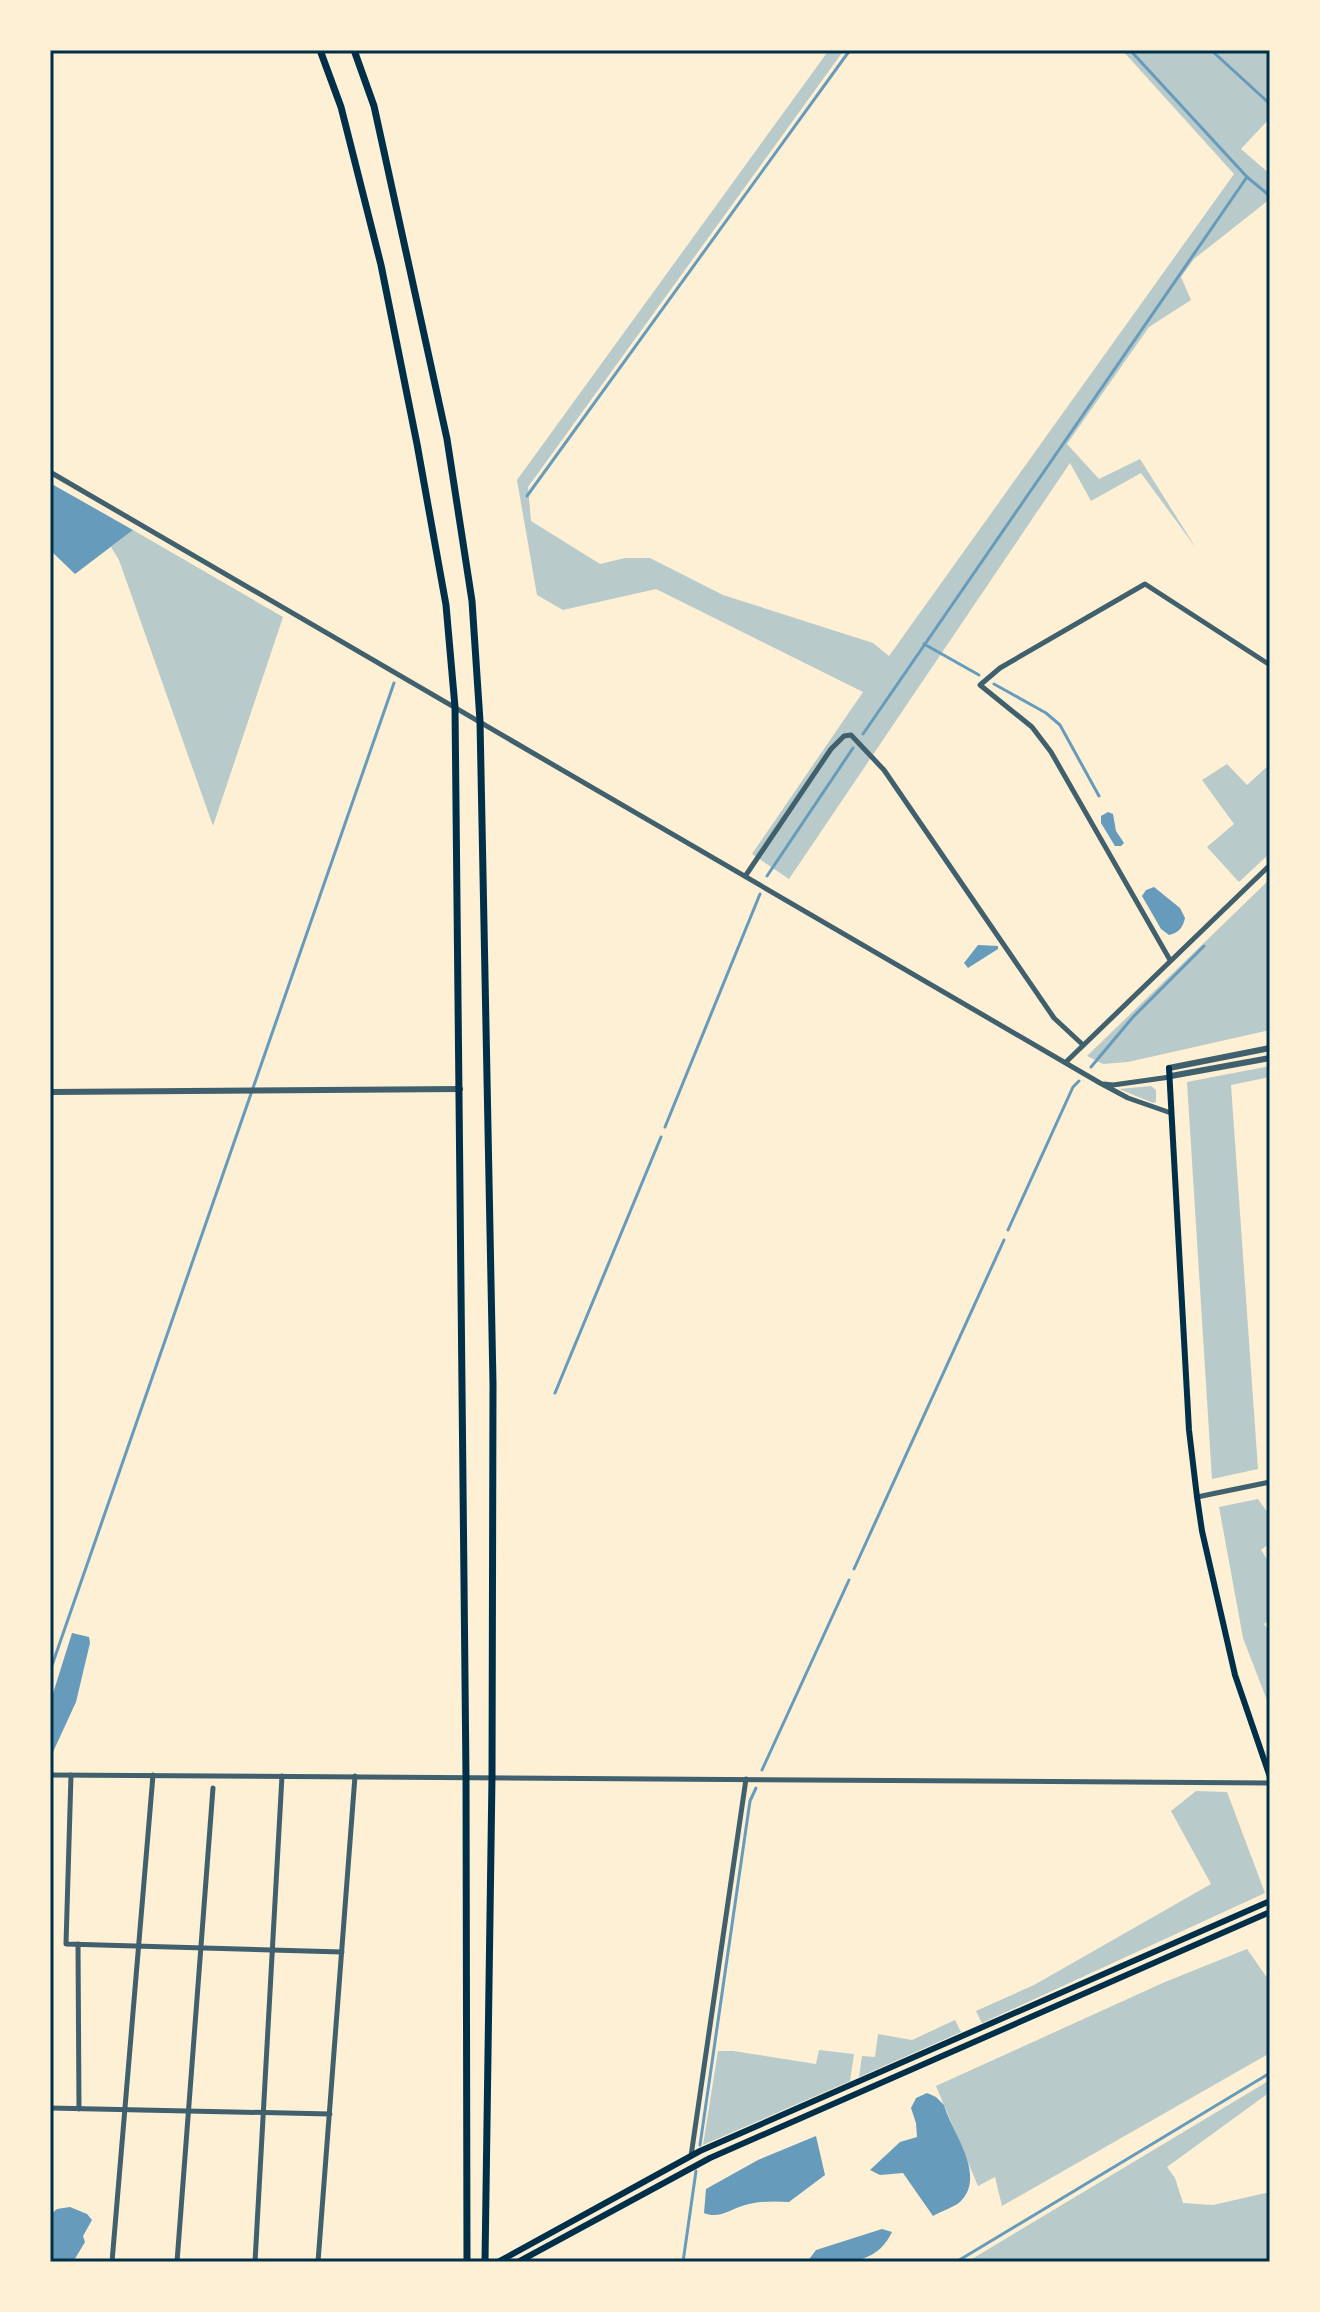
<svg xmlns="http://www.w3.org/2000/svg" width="1320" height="2312" viewBox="0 0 1320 2312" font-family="'Golos Text',sans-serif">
<rect width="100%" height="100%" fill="#fdf0d5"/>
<g fill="#b9caca">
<path d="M829,50H844L528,487L531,521L600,564L625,558H650L723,595L873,643L889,656L1234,174L1122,50H1270V118L1241,149L1270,174V199L1194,259L1181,277L1191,300L1149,327L1067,444L1099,479L1140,459L1196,548L1141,473L1091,501L1070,463L789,879L752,854L863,692L656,589L563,610L537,595L517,480Z"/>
<path d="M133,530L283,617L213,826L119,560L111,547Z"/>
<path d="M1227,764L1247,785L1270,764V853L1239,882L1207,847L1234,824L1202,780Z"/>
<path d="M1270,879V1030L1128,1062L1103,1064L1087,1056Z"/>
<path d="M1270,1066V1077L1231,1085L1258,1469L1212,1479L1187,1082Z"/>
<path d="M1151,1086L1156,1090V1102L1153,1103L1119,1089Z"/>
<path d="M1258,1499L1270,1516V1543L1261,1550L1270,1564V1619L1264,1624L1270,1634V1708L1243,1638L1219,1507Z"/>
<path d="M1196,1791L1227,1792L1265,1893L982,2023L976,2011L1034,1985L1211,1884L1171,1811Z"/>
<path d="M1247,1949L1270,1982V2053L1002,2206L995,2177L978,2186L936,2086L1165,1982Z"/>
<path d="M955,2020L961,2032L859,2077L862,2056L875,2057L878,2034L912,2040Z"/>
<path d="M819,2050L854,2054L850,2081L703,2145L718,2051H733L816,2064Z"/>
<path d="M1270,2080V2092L1167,2167L1175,2178L1183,2203L1213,2205L1270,2192V2262H967Z"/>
</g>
<g fill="#669bbc">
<path d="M50,483L133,530L75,574L50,550Z"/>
<path d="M1108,812L1113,814L1116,831L1124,843L1121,846H1115L1101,823V816Z"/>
<path d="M1154,887L1180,908L1185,918C1183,927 1179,933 1169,935L1161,929L1142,896L1146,890Z"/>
<path d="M978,945L998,946V949L968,968L964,963Z"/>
<path d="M72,1633L89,1637L90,1643L76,1702L53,1752H50V1703Z"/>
<path d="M927,2093L936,2097L944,2105C951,2131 987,2175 961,2201C955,2207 941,2211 933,2216L903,2173L880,2175L870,2170L900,2142L917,2137L916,2123L911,2108L916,2098Z"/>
<path d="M816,2136L825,2175L789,2202C775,2201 763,2201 749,2204C733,2207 720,2220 704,2213L706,2189L758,2160Z"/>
<path d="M70,2207L87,2214L92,2220L83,2236L85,2242L73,2262H50V2215L57,2209Z"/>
<path d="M882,2229L892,2232C875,2268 840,2262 807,2262L816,2250Z"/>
</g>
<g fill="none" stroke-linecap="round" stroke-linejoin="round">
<g stroke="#669bbc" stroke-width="3">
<path d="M1130,50L1247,177L1270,196"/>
<path d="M1211,50L1270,104"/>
<path d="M527,496L850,50"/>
<path d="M924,644L979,675"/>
<path d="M994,684L1046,713L1060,725L1099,796"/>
<path d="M863,734L1247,177"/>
<path d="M767,876L853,748"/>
<path d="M1091,1067L1133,1017L1204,946"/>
<path d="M665,1127L760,894"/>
<path d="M1008,1230L1073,1087L1079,1081"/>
<path d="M555,1393L661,1137"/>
<path d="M854,1569L1004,1240"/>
<path d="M50,1671L394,683"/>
<path d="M762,1770L849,1580"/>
<path d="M700,2145L750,1801L756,1788"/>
<path d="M683,2262L696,2171"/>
<path d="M956,2262L1270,2073"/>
</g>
<g stroke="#3f606c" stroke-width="5">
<path d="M50,472L1100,1083L1128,1098L1171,1113"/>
<path d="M746,875L831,749L844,736L851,735L884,770L1054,1018L1082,1044"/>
<path d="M1170,960L1051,752L1032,727L980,685L1000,668L1145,584L1270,665"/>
<path d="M1066,1062L1270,865"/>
<path d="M1104,1084L1113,1085L1170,1077"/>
<path d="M1197,1497L1270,1482"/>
<path d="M50,1775L1270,1783"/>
<path d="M71,1775L66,1944L342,1952"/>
<path d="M78,1944L79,2109"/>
<path d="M50,2108L330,2114"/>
<path d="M691,2156L746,1779"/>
<path d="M112,2262L153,1775"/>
<path d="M177,2262L213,1788"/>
<path d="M255,2262L282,1776"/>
<path d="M318,2262L355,1776"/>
</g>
<g stroke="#3f606c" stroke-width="6">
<path d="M1169,1068L1270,1048"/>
<path d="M1171,1076L1270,1058"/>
<path d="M50,1092L460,1089"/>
</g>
<g stroke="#003049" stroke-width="6">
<path d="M1169,1068L1189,1430L1197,1497L1202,1531L1235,1675L1270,1777"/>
<path d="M498,2262L700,2151L1270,1901"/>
<path d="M518,2262L710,2158L1270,1912"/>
</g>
<g stroke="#003049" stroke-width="7">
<path d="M320,50L341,107L381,265L417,444L446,605L455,707L466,1776L467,2262"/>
<path d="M354,50L374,106L447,439L472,601L480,721L493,1384L492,1777L485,2262"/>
</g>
</g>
<rect width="1320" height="2312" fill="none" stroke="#fdf0d5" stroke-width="104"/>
<rect x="52" y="52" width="1216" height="2208" fill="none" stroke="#003049" stroke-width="3"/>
</svg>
